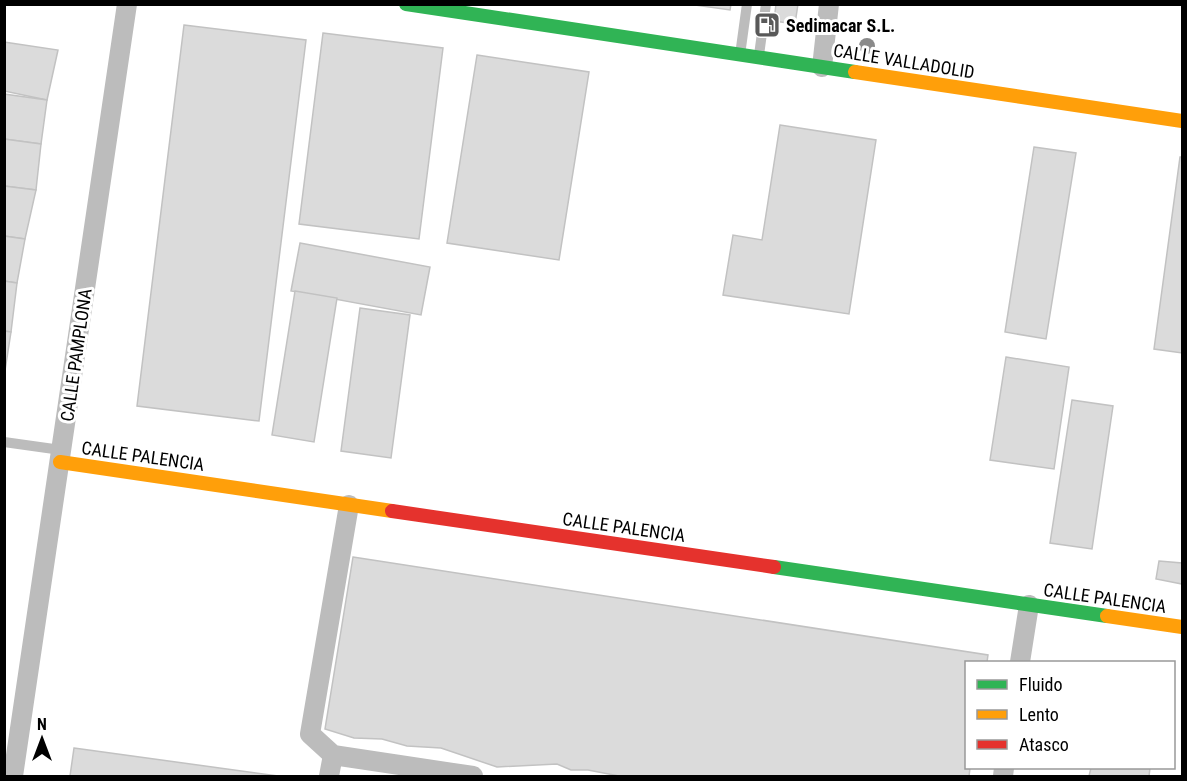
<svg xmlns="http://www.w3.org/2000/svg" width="1187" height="781" viewBox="0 0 1187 781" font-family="'Roboto Condensed',sans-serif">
<rect width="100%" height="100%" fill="#fff"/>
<g fill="#dbdbdb" stroke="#c2c2c2" stroke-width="1.5">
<path d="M688,4H731L730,10Z"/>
<path d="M776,4H798L795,24L774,21Z"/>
<path d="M184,25L306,40L259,421L137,406Z"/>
<path d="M323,33L443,48L419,239L299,224Z"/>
<path d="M4,42L58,50L47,100L4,91Z"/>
<path d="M477,55L589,72L559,260L447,243Z"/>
<path d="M4,94L47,100L41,144L4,139Z"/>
<path d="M780,125L876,140L849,314L723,295L733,235L762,240Z"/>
<path d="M4,139L41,144L36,190L4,186Z"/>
<path d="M1034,147L1076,153L1046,339L1005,332Z"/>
<path d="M1180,157H1182V353L1154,349Z"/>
<path d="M4,186L36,190L25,239L4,236Z"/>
<path d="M4,236L25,239L17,283L4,281Z"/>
<path d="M300,243L430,267L421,315L291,291Z"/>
<path d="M4,281L17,283L11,332L4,331Z"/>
<path d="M295,291L337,298L314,442L272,435Z"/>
<path d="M360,308L410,315L391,458L341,451Z"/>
<path d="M4,331L11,332L4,377Z"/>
<path d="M1006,357L1069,367L1054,469L990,460Z"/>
<path d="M1072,400L1113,406L1092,549L1050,543Z"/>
<path d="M353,557L988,655L987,662H966V768H970L969,776H619L588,770H571L557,764L497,767L441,748L407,746L382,739L354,738L325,729Z"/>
<path d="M1159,561L1182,563V584L1156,579Z"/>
<path d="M74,748L278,776H70Z"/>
<path d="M1091,768H1150L1149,776H1089Z"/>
</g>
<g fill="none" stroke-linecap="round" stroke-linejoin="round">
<g stroke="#bcbcbc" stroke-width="10">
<path d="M740,55L747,4"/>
<path d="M759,55L766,4"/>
<path d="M4,442L61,450"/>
</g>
<g stroke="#bcbcbc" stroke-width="20">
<path d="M822,67L829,4"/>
<path d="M349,505L310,734L333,755L473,776"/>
<path d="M1020,662L1029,605"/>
<path d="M13,776L127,4"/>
<path d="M329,776L333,755"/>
<path d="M1003,776L1004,768"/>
</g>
<g stroke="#30b455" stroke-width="14">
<path d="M406,4L855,72"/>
<path d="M774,567L1107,616"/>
</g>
<g stroke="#ff9f0a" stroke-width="14">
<path d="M855,72L1182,121"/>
<path d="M60,462L392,511"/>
<path d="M1107,616L1182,627"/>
</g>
<path stroke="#e5322d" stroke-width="14" d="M392,511L774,567"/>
</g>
<circle fill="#8a8a8a" cx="867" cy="46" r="8"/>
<defs>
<symbol id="fuel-square" viewBox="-11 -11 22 22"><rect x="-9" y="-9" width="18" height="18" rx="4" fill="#595959" stroke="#fff"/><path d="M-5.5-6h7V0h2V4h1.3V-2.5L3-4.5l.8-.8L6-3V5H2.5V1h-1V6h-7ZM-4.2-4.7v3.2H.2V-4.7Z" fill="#fff"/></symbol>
</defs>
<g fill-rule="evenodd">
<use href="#fuel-square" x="752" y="10" width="30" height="30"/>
</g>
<g text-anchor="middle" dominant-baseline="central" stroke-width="6" stroke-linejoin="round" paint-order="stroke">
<g font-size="18" font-weight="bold" fill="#000" stroke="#fff" text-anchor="start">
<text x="786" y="25">Sedimacar S.L.</text>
</g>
<g font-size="18" fill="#000" stroke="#fff">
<text transform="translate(904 61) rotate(9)">CALLE VALLADOLID</text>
<text transform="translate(76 355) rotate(-82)">CALLE PAMPLONA</text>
<text transform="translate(143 456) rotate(8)">CALLE PALENCIA</text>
<text transform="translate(624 527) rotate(8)">CALLE PALENCIA</text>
<text transform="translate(1105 598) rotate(8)">CALLE PALENCIA</text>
</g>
</g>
<rect width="1187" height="781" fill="none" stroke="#000000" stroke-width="12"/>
<rect x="965" y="661" width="210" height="108" fill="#ffffff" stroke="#999999" stroke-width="1.5"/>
<rect x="977" y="680" width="30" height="9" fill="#30b455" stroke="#999999" stroke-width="1.5"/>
<text x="1019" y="691" font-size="18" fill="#000000">Fluido</text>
<rect x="977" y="710" width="30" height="9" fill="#ff9f0a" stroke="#999999" stroke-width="1.5"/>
<text x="1019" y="721" font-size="18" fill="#000000">Lento</text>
<rect x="977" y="740" width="30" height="9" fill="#e5322d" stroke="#999999" stroke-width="1.5"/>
<text x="1019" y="751" font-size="18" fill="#000000">Atasco</text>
<g transform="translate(42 739)" stroke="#ffffff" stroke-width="4.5" paint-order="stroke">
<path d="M0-4.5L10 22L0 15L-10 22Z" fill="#000000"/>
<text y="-9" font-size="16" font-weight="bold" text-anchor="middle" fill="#000000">N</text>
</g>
</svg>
